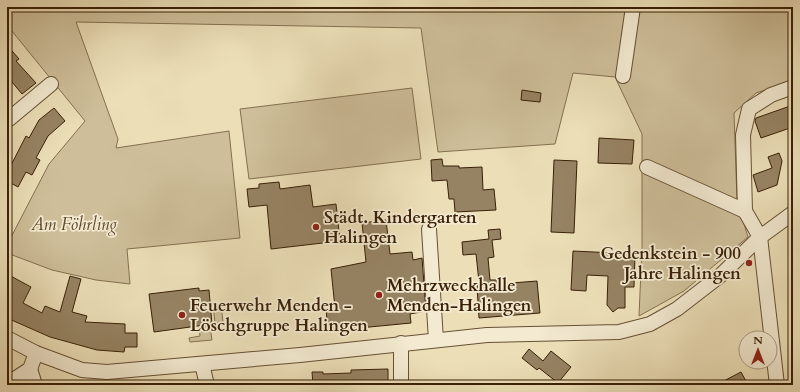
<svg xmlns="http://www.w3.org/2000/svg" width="800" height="392" viewBox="0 0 800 392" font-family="Cardo,serif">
<rect width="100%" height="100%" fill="#ecdfb8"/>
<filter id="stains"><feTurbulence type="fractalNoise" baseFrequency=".005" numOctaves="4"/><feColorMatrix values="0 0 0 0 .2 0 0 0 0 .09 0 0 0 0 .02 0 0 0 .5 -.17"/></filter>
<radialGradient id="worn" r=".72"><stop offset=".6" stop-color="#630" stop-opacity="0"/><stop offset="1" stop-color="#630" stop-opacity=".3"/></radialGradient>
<g fill="#cebf9a" stroke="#847050">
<path d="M7,7H793V81L756,93L734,113L737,201L748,237L684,291L639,316L642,247V134L615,77L573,73L555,144L438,152L421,28L76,22L118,139L116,148L229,131L240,238L127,249L130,284L96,280L52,270L7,253V245L49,164L85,121L7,25Z"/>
<path d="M412,88L421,159L249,179L240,109Z"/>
<path d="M221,304L223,322L215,323L213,305Z"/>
<path d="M210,326L212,340L190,342L189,338L200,336L199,327Z"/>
</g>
<g fill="#968363" stroke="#392007">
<path d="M7,45L19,59L16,61L36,83L22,94L7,76Z"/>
<path d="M522,90L541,93L540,102L521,100Z"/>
<path d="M793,105V127L761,138L755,121L756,118Z"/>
<path d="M54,108L65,121L48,136L36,158L40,160L32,175L26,172L18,187L7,181V173L26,136L29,138L39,120Z"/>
<path d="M599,138L634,140L632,164L598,163Z"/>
<path d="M779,153L782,161L777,185L758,192L753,175L772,168L768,157Z"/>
<path d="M442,159L443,166H459V168L482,167L483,190L494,189L496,210L455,212L454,199H449L447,180L432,181L431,160Z"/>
<path d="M554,160L577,161L574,233L551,232Z"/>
<path d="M279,182L280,189L310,185L313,207L336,204L340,241L271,249L267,205L249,207L247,189L259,188V184Z"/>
<path d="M386,220L390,254L412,252L413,260L422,258L426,311L410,314L411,323L328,331L326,309L335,308L331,269L366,262L362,223Z"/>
<path d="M500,229L501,239L492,240L494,257L488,258L490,280H499V284L537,281L540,313L479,318L477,287L479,282L476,254L463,255L462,242L489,239L488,230Z"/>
<path d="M573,251L635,254L634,287H625V308H618L613,312L607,305L608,276L587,275L586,291L571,290Z"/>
<path d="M7,274L31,287L23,303L42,313L45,306L60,312L70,276L81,279L72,312L87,316L85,322L125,324V333H137V347H125L124,352L97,350L50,337L7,318Z"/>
<path d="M199,288V291L209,290L212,324L154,332L149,294Z"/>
<path d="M529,349L543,361L551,351L571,367L558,383L539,368L537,370L522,358Z"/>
<path d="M388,369V385H313L312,372H323V374L351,373V370Z"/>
<path d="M741,372L748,385H716Z"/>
</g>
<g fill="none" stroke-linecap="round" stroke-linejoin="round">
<defs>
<g id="minor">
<path d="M623,76L633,7"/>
<path d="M9,119L51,84"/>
<path d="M647,167L745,211"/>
<path d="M429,229L436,340"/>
<path d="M7,338L36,353L82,370L107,372L300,355L487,335L619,332L650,324L677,309L721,275L760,237L793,213"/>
<path d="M202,364L207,385"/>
<path d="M30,369L35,385"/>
<path d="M7,384L30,369L36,353"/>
<path d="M401,385V343"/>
<path d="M777,385L760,237L745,211L743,135L749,109L771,95L793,87"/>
</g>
</defs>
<use href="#minor" stroke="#665033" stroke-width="16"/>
<use href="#minor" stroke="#f3ead1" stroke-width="14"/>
</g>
<g fill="#8f2418" stroke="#f3ead1" stroke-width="1.5">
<circle cx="316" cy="227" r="4"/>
<circle cx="749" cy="263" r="4"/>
<circle cx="379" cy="295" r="4"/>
<circle cx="182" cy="315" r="4"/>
</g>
<g text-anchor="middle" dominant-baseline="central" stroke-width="3.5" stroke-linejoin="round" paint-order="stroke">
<g font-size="17" font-weight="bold" fill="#392007" stroke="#f3ead1" text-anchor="start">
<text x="324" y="217">Städt. Kindergarten<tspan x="324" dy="20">Halingen</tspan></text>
<text x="741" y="253" text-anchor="end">Gedenkstein - 900<tspan x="741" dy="20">Jahre Halingen</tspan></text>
<text x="387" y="285">Mehrzweckhalle<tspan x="387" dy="20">Menden-Halingen</tspan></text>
<text x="190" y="305">Feuerwehr Menden -<tspan x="190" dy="20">Löschgruppe Halingen</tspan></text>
</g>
<g font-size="17" font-style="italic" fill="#5e482c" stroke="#f3ead1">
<text x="74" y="224">Am Föhrling</text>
</g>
</g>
<rect width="800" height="392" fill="none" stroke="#ecdfb8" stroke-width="24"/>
<rect x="8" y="8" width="784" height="376" fill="none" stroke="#392007" stroke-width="2"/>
<rect x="12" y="12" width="776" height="368" fill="none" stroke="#392007"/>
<g transform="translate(758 350)"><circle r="19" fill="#f3ead1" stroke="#a99980"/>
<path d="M0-3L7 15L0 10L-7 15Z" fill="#8f2418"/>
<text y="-6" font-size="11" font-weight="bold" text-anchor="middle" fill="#392007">N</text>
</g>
<rect width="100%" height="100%" filter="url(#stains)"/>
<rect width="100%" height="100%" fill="url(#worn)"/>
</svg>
